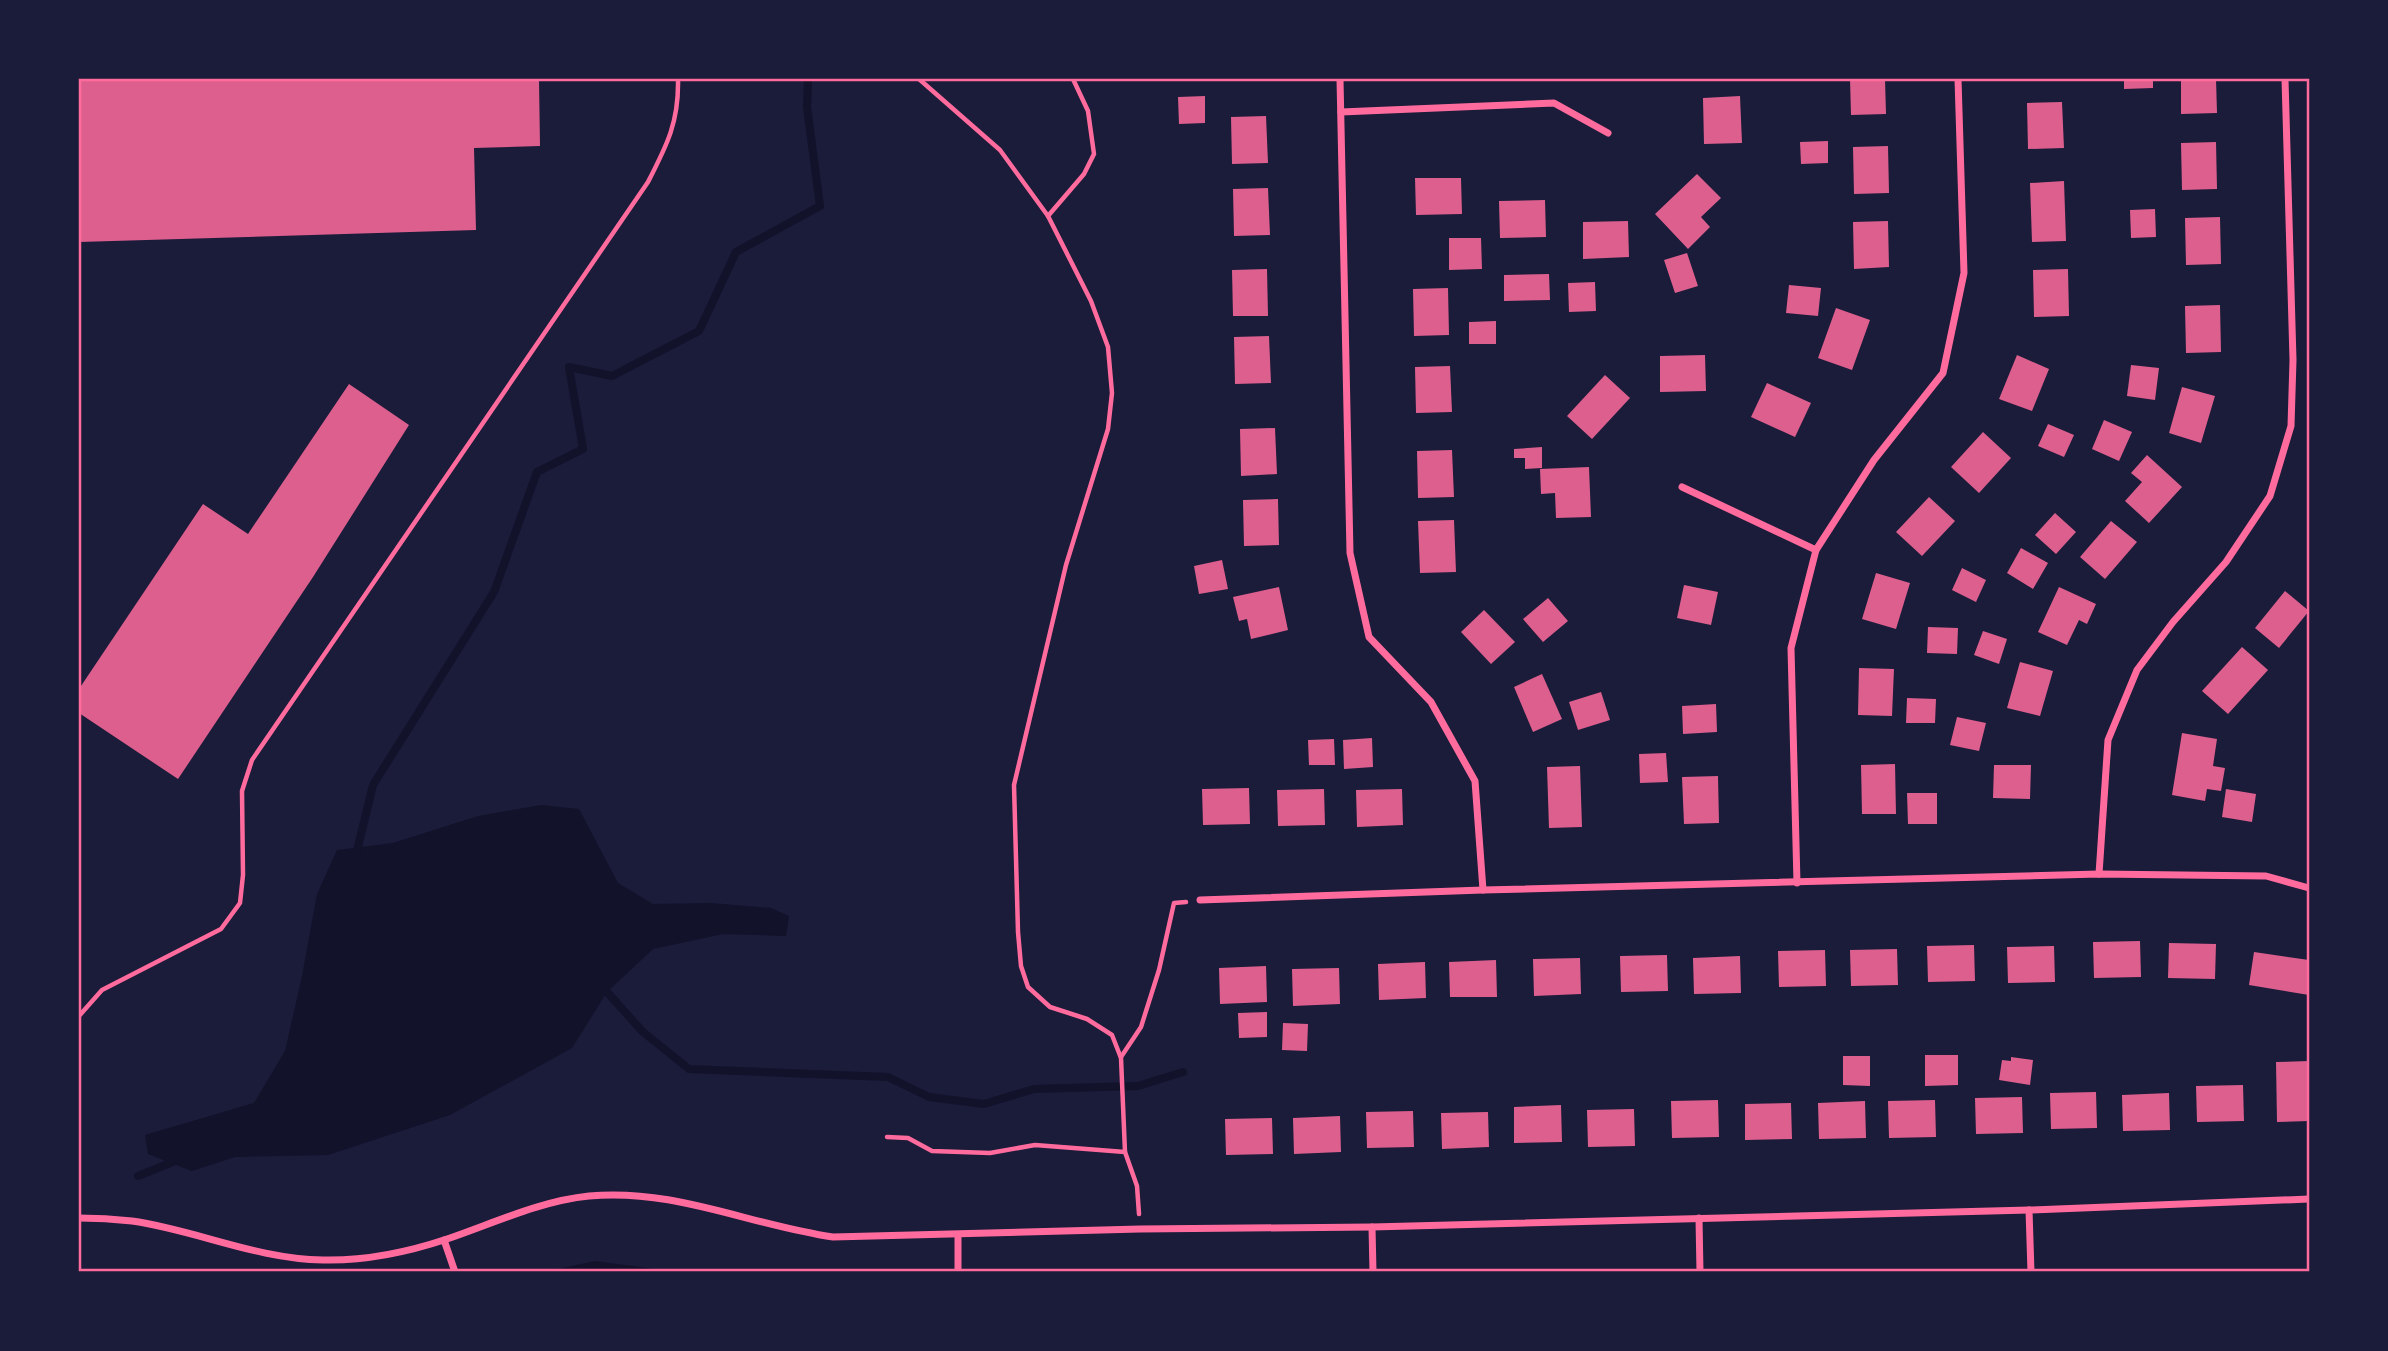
<svg xmlns="http://www.w3.org/2000/svg" width="2388" height="1351" viewBox="0 0 2388 1351" font-family="Barlow,sans-serif">
<rect width="100%" height="100%" fill="#1b1b3a"/>
<g fill="#12122b">
<path d="M541,805L579,809L618,883L653,904L711,903L771,908L789,916L786,936L723,934L653,949L607,992L572,1048L450,1115L328,1155L235,1157L192,1171L148,1154L145,1135L254,1103L285,1051L302,976L317,894L337,850L393,843L478,816Z"/>
<path d="M595,1261L655,1269L656,1272H544Z"/>
</g>
<g fill="none" stroke-linecap="round" stroke-linejoin="round">
<g stroke="#12122b" stroke-width="8">
<path d="M356,855L373,785L494,592L537,472L583,449L569,367L612,376L699,331L736,252L820,206L807,107L808,79"/>
<path d="M607,992L643,1032L689,1069L888,1077L929,1097L984,1104L1034,1089L1138,1086L1183,1072"/>
<path d="M138,1176L180,1159"/>
</g>
</g>
<g fill="#dd5f8e">
<path d="M79,79H539L540,146L474,148L476,230L79,242Z"/>
<path d="M1850,79H1885L1886,114L1851,115Z"/>
<path d="M2124,79H2153V88L2124,89Z"/>
<path d="M2181,79H2216L2217,113L2181,114Z"/>
<path d="M1205,96V123L1179,124L1178,97Z"/>
<path d="M1740,96L1742,143L1704,144L1703,98Z"/>
<path d="M2062,102L2064,148L2028,149L2027,103Z"/>
<path d="M1266,116L1268,163L1232,164L1231,117Z"/>
<path d="M1828,141V163L1801,164L1800,142Z"/>
<path d="M2216,142L2217,189L2182,190L2181,143Z"/>
<path d="M1888,146L1889,193L1854,194L1853,147Z"/>
<path d="M1697,174L1721,198L1701,217L1710,227L1688,249L1655,214Z"/>
<path d="M1415,178H1461L1462,214L1416,215Z"/>
<path d="M2064,181L2066,241L2032,242L2030,183Z"/>
<path d="M1268,188L1270,235L1234,236L1233,189Z"/>
<path d="M1545,200L1546,237L1500,238L1499,201Z"/>
<path d="M2155,209L2156,237L2131,238L2130,210Z"/>
<path d="M2220,217L2221,264L2186,265L2185,218Z"/>
<path d="M1628,221L1629,257L1583,259V222Z"/>
<path d="M1888,221L1889,267L1854,269L1853,222Z"/>
<path d="M1449,238H1481L1482,269L1449,270Z"/>
<path d="M1687,253L1698,286L1675,293L1664,260Z"/>
<path d="M1267,269L1268,316H1233L1232,270Z"/>
<path d="M2068,269L2069,316L2034,317L2033,270Z"/>
<path d="M1549,274L1550,300L1504,301V275Z"/>
<path d="M1595,282L1596,311L1569,312L1568,283Z"/>
<path d="M1789,285L1821,288L1818,316L1786,313Z"/>
<path d="M1448,288L1449,335L1414,336L1413,289Z"/>
<path d="M2220,305L2221,352L2186,353L2185,306Z"/>
<path d="M1836,308L1870,320L1852,370L1818,358Z"/>
<path d="M1496,321V344H1469V322Z"/>
<path d="M1269,336L1271,383L1235,384L1234,337Z"/>
<path d="M1705,355L1706,391L1660,392V356Z"/>
<path d="M2017,355L2049,369L2032,411L1999,399Z"/>
<path d="M2131,365L2159,368L2155,400L2127,396Z"/>
<path d="M1450,366L1452,412L1416,413L1415,367Z"/>
<path d="M1605,375L1630,398L1592,439L1567,416Z"/>
<path d="M1767,383L1811,403L1795,437L1751,417Z"/>
<path d="M349,384L409,425L313,577L178,779L79,713V689L203,504L248,534Z"/>
<path d="M2182,387L2215,396L2201,443L2169,433Z"/>
<path d="M2104,420L2132,432L2119,461L2092,449Z"/>
<path d="M2048,424L2074,435L2064,457L2038,446Z"/>
<path d="M1275,428L1277,474L1241,476L1240,429Z"/>
<path d="M1983,432L2011,458L1979,493L1951,467Z"/>
<path d="M1542,447V468L1525,469V458H1514V449Z"/>
<path d="M1452,450L1454,497L1418,498L1417,451Z"/>
<path d="M2147,455L2182,487L2149,523L2125,501L2142,482L2131,473Z"/>
<path d="M1589,467L1591,517L1556,518L1555,493L1541,494L1540,469Z"/>
<path d="M1929,497L1955,521L1922,556L1896,532Z"/>
<path d="M1278,499L1279,545L1244,546L1243,500Z"/>
<path d="M2055,513L2076,532L2056,554L2035,535Z"/>
<path d="M1454,520L1456,572L1420,573L1418,521Z"/>
<path d="M2111,521L2137,542L2105,579L2080,557Z"/>
<path d="M2021,548L2048,563L2033,589L2007,573Z"/>
<path d="M1222,560L1228,589L1199,594L1194,566Z"/>
<path d="M1962,568L1986,580L1976,602L1952,590Z"/>
<path d="M1876,573L1910,583L1896,629L1862,619Z"/>
<path d="M1684,585L1718,592L1711,625L1677,618Z"/>
<path d="M1279,587L1288,630L1251,639L1247,619L1239,621L1233,597Z"/>
<path d="M2059,587L2096,604L2087,624L2079,620L2067,645L2038,632Z"/>
<path d="M2285,591L2309,611L2279,648L2255,628Z"/>
<path d="M1548,598L1568,621L1543,642L1523,619Z"/>
<path d="M1484,610L1515,642L1491,664L1461,632Z"/>
<path d="M1928,627L1958,628L1957,654L1927,653Z"/>
<path d="M1983,631L2007,639L1999,664L1974,655Z"/>
<path d="M2242,647L2268,670L2228,714L2202,691Z"/>
<path d="M2020,662L2053,671L2040,716L2007,708Z"/>
<path d="M1859,668L1894,669L1892,716L1858,715Z"/>
<path d="M1542,674L1562,719L1533,732L1514,687Z"/>
<path d="M1601,692L1610,720L1578,730L1569,702Z"/>
<path d="M1907,698L1936,699L1935,723H1906Z"/>
<path d="M1716,704L1717,732L1683,734L1682,706Z"/>
<path d="M1957,717L1986,723L1979,751L1950,745Z"/>
<path d="M2182,733L2217,739L2213,766L2225,768L2221,791L2207,789L2205,801L2172,795Z"/>
<path d="M1372,738L1373,767L1344,769L1343,740Z"/>
<path d="M1334,739L1335,765H1309L1308,740Z"/>
<path d="M1666,753L1668,782L1640,783L1639,754Z"/>
<path d="M1895,764L1896,814H1862L1861,765Z"/>
<path d="M1994,765H2031L2030,799L1993,798Z"/>
<path d="M1580,766L1582,827L1549,828L1547,767Z"/>
<path d="M1718,776L1719,823L1684,824L1682,777Z"/>
<path d="M1249,788L1250,824L1203,825L1202,789Z"/>
<path d="M1324,789L1325,825L1278,826L1277,790Z"/>
<path d="M1402,789L1403,825L1357,827L1356,790Z"/>
<path d="M2226,789L2256,794L2252,822L2222,817Z"/>
<path d="M1907,793H1937V824H1908Z"/>
<path d="M2140,941L2141,977L2094,978L2093,942Z"/>
<path d="M2169,943L2216,944L2215,979L2168,978Z"/>
<path d="M1974,945L1975,981L1928,982L1927,946Z"/>
<path d="M2054,946L2055,982L2008,983L2007,947Z"/>
<path d="M1897,949L1898,985L1851,986L1850,950Z"/>
<path d="M1825,950L1826,986L1779,987L1778,951Z"/>
<path d="M2254,952L2309,960V995L2249,985Z"/>
<path d="M1667,955L1668,991L1621,992L1620,956Z"/>
<path d="M1740,956L1741,993L1694,994L1693,958Z"/>
<path d="M1580,958L1581,994L1534,996L1533,959Z"/>
<path d="M1496,960L1497,997H1450L1449,962Z"/>
<path d="M1425,962L1426,998L1379,1000L1378,964Z"/>
<path d="M1266,966L1267,1002L1220,1004L1219,968Z"/>
<path d="M1339,968L1340,1004L1293,1006L1292,969Z"/>
<path d="M1267,1012V1037L1239,1038L1238,1013Z"/>
<path d="M1283,1023L1308,1024L1307,1051L1282,1050Z"/>
<path d="M1925,1055H1958V1085L1925,1086Z"/>
<path d="M1843,1056H1870V1086L1843,1085Z"/>
<path d="M2011,1057L2033,1060L2030,1085L1999,1080L2002,1060L2011,1061Z"/>
<path d="M2309,1061V1121L2277,1122L2276,1062Z"/>
<path d="M2243,1085L2244,1121L2197,1122L2196,1086Z"/>
<path d="M2096,1092L2097,1128L2051,1129L2050,1093Z"/>
<path d="M2169,1093L2170,1130L2123,1131L2122,1095Z"/>
<path d="M2022,1097L2023,1133L1976,1134L1975,1098Z"/>
<path d="M1718,1100L1719,1137L1672,1138L1671,1101Z"/>
<path d="M1935,1100L1936,1137L1889,1138L1888,1101Z"/>
<path d="M1865,1101L1866,1138L1819,1139L1818,1103Z"/>
<path d="M1791,1103L1792,1139L1745,1140V1104Z"/>
<path d="M1561,1105L1562,1142L1514,1143V1107Z"/>
<path d="M1634,1109L1635,1146L1588,1147L1587,1110Z"/>
<path d="M1413,1111L1414,1147L1367,1148L1366,1112Z"/>
<path d="M1488,1112L1489,1147L1442,1149L1441,1113Z"/>
<path d="M1340,1116L1341,1152L1294,1154L1293,1118Z"/>
<path d="M1272,1118L1273,1154L1226,1155L1225,1119Z"/>
</g>
<g fill="none" stroke-linecap="round" stroke-linejoin="round">
<g stroke="#ff6b9d" stroke-width="4.5">
<path d="M919,79L1000,150L1048,216L1091,301L1108,347L1112,393L1108,429L1066,565L1014,785L1018,932L1021,966L1028,987L1050,1007L1087,1019L1112,1035L1121,1058L1125,1152L1137,1186L1139,1214"/>
<path d="M1048,216L1084,174L1094,154L1088,111L1073,79"/>
<path d="M79,1016L102,990L221,929L240,903L243,875L242,791L252,760L648,182C667,145 679,122 678,79"/>
<path d="M1121,1057L1141,1027L1159,970L1174,903L1186,902"/>
<path d="M887,1137L908,1138L932,1151L990,1153L1035,1145L1125,1152"/>
</g>
<g stroke="#ff6b9d" stroke-width="7">
<path d="M1340,79L1350,553L1369,637L1431,702L1475,781L1483,890"/>
<path d="M1341,112L1554,103L1608,133"/>
<path d="M1682,487L1816,550"/>
<path d="M2099,874L2108,740L2137,670L2173,622L2226,562L2270,496L2291,426L2293,360L2285,79"/>
<path d="M1797,883L1791,648L1816,550L1874,460L1943,373L1964,273L1958,79"/>
<path d="M1200,900L1483,890L2099,874L2266,876L2309,888"/>
<path d="M2029,1210L2031,1272"/>
<path d="M79,1218C96,1218 114,1219 132,1221C196,1230 256,1259 323,1260C365,1261 408,1252 447,1239C494,1223 540,1201 589,1196C675,1188 749,1225 833,1237L1140,1229L1372,1227L2029,1210L2309,1199"/>
<path d="M1699,1218L1700,1272"/>
<path d="M1372,1227L1373,1272"/>
<path d="M958,1235V1272"/>
<path d="M444,1240L455,1272"/>
</g>
</g>
<rect width="2388" height="1351" fill="none" stroke="#1b1b3a" stroke-width="161"/>
<rect x="80" y="80" width="2228" height="1190" fill="none" stroke="#ff6b9d" stroke-width="2.5"/>
</svg>
